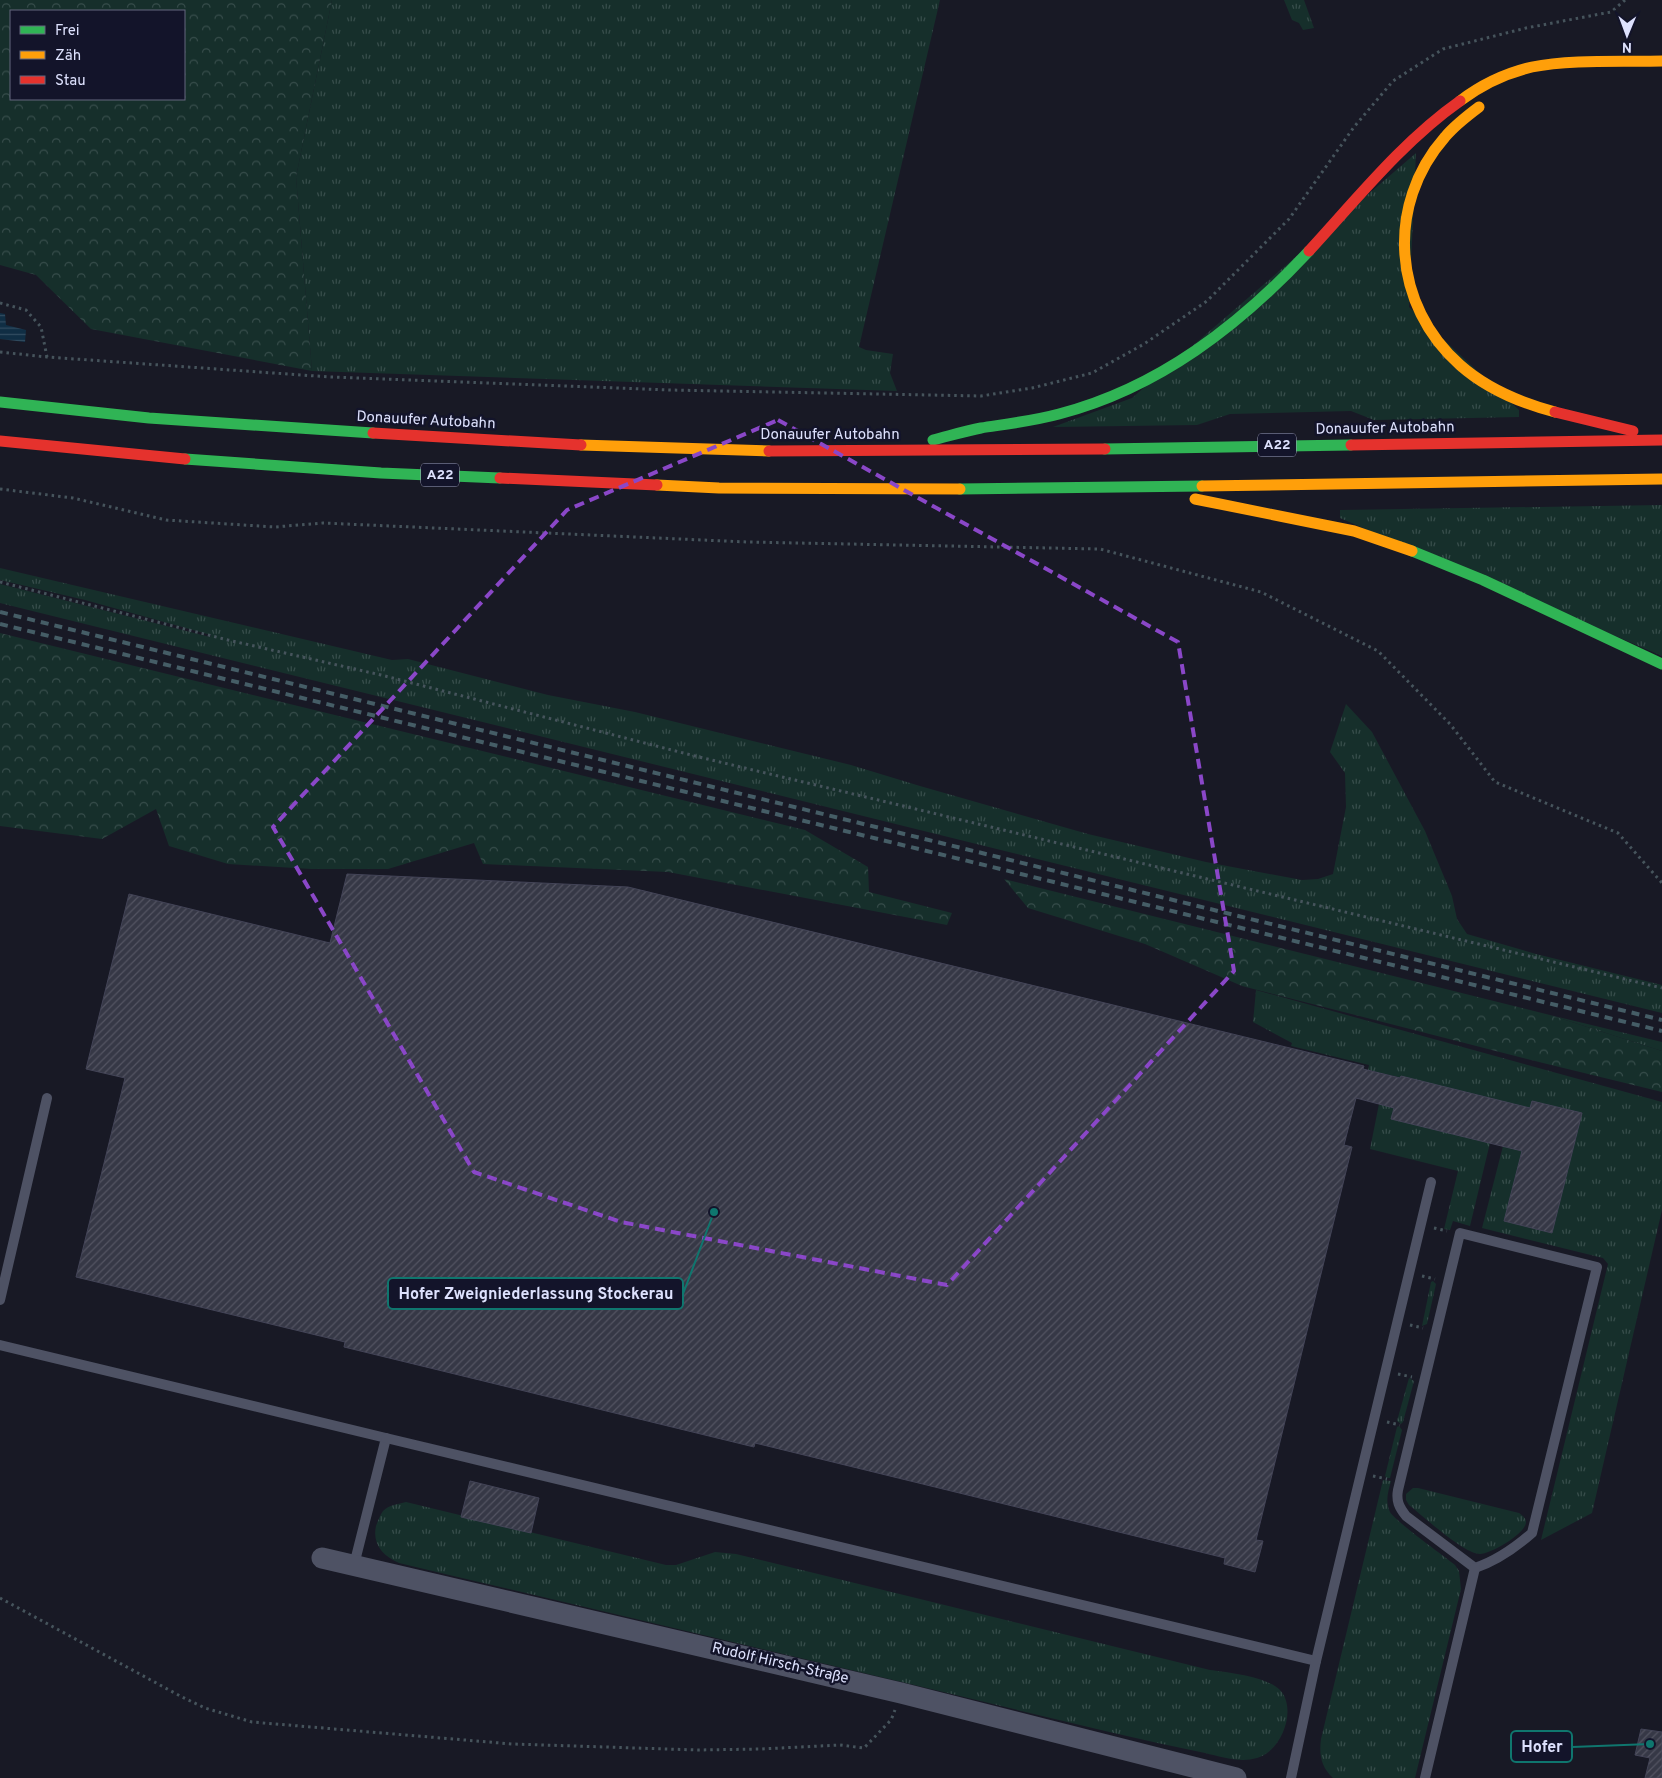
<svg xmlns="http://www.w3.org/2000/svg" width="1662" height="1778" viewBox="0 0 1662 1778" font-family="Overpass,sans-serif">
<defs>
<pattern id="grass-tufts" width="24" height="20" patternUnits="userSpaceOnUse" patternTransform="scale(1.25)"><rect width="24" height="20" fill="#162f2b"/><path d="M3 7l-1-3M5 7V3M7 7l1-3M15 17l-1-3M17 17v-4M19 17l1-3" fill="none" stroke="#374d4b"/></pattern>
<pattern id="forest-crowns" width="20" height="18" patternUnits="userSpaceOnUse" patternTransform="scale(1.25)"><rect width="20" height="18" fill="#162f2b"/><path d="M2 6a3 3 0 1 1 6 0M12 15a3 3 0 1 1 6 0" fill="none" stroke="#374d4b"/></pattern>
<pattern id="water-rules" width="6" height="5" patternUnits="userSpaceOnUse" patternTransform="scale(1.25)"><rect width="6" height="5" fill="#102e44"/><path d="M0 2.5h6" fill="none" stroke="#324c60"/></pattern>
<pattern id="building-hatch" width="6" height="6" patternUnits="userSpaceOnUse" patternTransform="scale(1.25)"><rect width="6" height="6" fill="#363846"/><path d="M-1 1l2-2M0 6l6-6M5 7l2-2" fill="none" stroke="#535462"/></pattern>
</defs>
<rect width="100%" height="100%" fill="#181925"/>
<g fill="url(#grass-tufts)">
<path d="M332,0H940L859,347L866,350L893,354L890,373L897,391L312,371L296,177Z"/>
<path d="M1284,0H1304L1314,28L1303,30L1299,23L1292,20Z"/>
<path d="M1416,153L1409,307L1519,410V417L1374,420L1351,411L1230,414L1197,425L1053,427L1132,398Z"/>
<path d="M1662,505V656L1340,518V510Z"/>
<path d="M0,568L392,660L408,659L548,695L635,712L851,765L920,786L1088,834L1206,862L1302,880L1318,879L1333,874L1346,807L1345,773L1330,752L1346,704L1372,732L1425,831L1452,896L1457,919L1467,934L1536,954L1662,985V1013L0,603V584L210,637L211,635L85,600L0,580Z"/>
<path d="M1256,990L1662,1102V1210L1592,1513L1541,1540L1608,1264L1603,1258L1482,1228L1503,1146L1522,1151L1504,1221L1552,1233L1582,1113L1533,1101L1530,1108L1368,1070L1369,1065L1291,1046L1292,1043L1253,1022Z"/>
<path d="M1550,1015L1662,1042V1051Z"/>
<path d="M1379,1104L1394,1108L1391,1119L1490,1143L1470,1226L1453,1221L1450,1230L1444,1229L1458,1171L1370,1149Z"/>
<path d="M1433,1281L1436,1284L1427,1324L1422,1326L1431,1282Z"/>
<path d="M1409,1378L1414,1381L1403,1422L1401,1424L1397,1421Z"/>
<path d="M1399,1426L1402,1430L1390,1478H1387L1385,1476L1397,1427Z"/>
<path d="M1383,1480L1391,1481C1388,1492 1385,1501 1390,1512C1395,1521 1444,1556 1455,1565L1459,1571L1461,1589L1415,1778H1333C1321,1767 1319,1755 1321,1739Z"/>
<path d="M1413,1488H1418L1519,1513C1522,1515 1526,1518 1526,1522C1526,1534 1490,1554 1480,1554C1464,1554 1423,1516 1409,1505L1406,1500V1494Z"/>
<path d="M406,1502L666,1565H676L715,1552L736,1554L1210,1670C1227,1672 1268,1677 1280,1690C1298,1709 1281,1752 1257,1758C1240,1763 1222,1757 1205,1753C1105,1732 1006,1707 906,1683C737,1643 568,1603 399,1563C383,1556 372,1544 376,1526C378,1521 380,1515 383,1511C389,1505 398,1504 406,1502Z"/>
</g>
<g fill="url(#forest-crowns)" fill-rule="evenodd">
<path d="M0,0H332L296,177L312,371L91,329L36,275L0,265ZM184,11V99H11V11Z"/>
<path d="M0,633L805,830L868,867L869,892L952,913L947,925L668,872L483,864L474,843L388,869H311L228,864L169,846L156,809L102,839L0,826Z"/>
<path d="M1004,879L1550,1015L1662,1051V1092L1543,1063L1242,986L1145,944L1028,908Z"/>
</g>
<path fill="url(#water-rules)" d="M0,313L5,314L6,325L26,330L25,342L0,339Z"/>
<g fill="url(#building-hatch)" stroke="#434457">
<path d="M347,874L628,887L1364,1066L1363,1069L1400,1078L1401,1076L1530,1108L1532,1101L1582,1113L1552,1233L1504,1221L1522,1151L1391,1119L1394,1108L1356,1098L1344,1145L1352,1147L1256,1540L1263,1541L1255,1572L1224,1564L1225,1558L755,1443L754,1447L344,1347L345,1342L76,1277L125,1078L86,1069L129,894L330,943Z"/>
<path d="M470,1481L539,1498L531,1533L461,1517Z"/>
<path d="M1641,1729L1662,1732V1778H1645L1650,1758L1635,1755Z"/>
</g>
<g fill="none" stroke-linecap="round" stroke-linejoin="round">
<g stroke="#46545c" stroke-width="3" stroke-dasharray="2.5 4" stroke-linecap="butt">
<path d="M0,303L26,310L41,327L47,357"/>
<path d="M0,352L47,357L330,377L670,390L981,396L1032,388L1092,373L1144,344L1207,301L1289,219L1354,127L1393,81L1443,49L1526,28L1611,12L1625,0"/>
<path d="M0,489L73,498L166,520L275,527L323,523L747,542L1100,549L1261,592L1378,651L1450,724L1495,782L1618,833L1662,883"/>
<path d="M0,582L228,640L381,675L699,757L1662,988"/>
<path d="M1434,1228L1447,1231"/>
<path d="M1422,1276L1435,1279"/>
<path d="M1410,1325L1423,1328"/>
<path d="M1398,1374L1412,1377"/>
<path d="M1387,1422L1400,1425"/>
<path d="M1373,1476L1387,1479"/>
<path d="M0,1598L182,1697L205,1708L252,1722L512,1744L698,1750L761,1749L840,1745L864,1748L891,1720L895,1710"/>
</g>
<g stroke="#4e5264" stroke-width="10">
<path d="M1460,1233L1597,1267L1532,1533C1516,1547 1496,1561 1475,1568L1406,1516C1399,1507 1396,1501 1398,1490Z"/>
<path d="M0,1300L47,1098"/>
<path d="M0,1345L386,1438L354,1565"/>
<path d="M386,1438L1316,1661"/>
<path d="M1291,1778L1316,1661L1431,1182"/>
<path d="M1425,1778L1475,1568"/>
</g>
<path stroke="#4e5264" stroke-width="21" d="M322,1558L901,1693L1236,1778"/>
<g stroke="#30b455" stroke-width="11">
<path d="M0,402L149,418L373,433"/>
<path d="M933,440C949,436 965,431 981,428C1007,424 1033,421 1059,414C1159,388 1240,325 1309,251"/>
<path d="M1105,449L1351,445"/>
<path d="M185,459L381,473L500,478"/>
<path d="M960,489L1202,486"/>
<path d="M1412,551L1483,580L1662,664"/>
</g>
<g stroke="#ff9f0a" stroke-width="11">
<path d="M1460,101C1481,85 1506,73 1532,67C1570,59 1622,62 1662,61"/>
<path d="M1479,107C1467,116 1455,125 1445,137C1385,205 1393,306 1460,365C1487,389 1521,403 1555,412"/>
<path d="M581,445L769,451"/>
<path d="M657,485L719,488L960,489"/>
<path d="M1202,486L1662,479"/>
<path d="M1195,499L1354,531L1412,551"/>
</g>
<g stroke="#e5322d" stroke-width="11">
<path d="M1309,251C1356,200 1403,141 1460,101"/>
<path d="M1555,412L1633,431"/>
<path d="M373,433L581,445"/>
<path d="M0,441L185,459"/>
<path d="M1351,445L1662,440"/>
<path d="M769,451L1105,449"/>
<path d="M500,478L657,485"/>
</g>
<g stroke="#455d66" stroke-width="4" stroke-dasharray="8 6" stroke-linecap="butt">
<path d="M0,612L1662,1020"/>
<path d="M0,624L1662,1031"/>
</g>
</g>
<path fill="none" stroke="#8a47c8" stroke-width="4" stroke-dasharray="10 6" stroke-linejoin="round" d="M778,420L1178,642L1234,971L947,1285L621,1222L474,1172L273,827L567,510Z"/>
<g text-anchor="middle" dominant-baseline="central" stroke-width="5" stroke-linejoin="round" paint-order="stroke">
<g fill="#13142a" stroke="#a0a4be" stroke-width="1">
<rect x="1258" y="433.5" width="38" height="23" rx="4"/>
<rect x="421" y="463.5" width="38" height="23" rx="4"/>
</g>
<g font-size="14" font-weight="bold" fill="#dde1fd">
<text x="1277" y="445">A22</text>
<text x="440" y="475">A22</text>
</g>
<g font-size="15" fill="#dde1fd" stroke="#13142a">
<text transform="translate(426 421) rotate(3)">Donauufer Autobahn</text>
<text transform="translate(1385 429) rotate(-1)">Donauufer Autobahn</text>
<text x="830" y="435">Donauufer Autobahn</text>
<text transform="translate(780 1664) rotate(13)">Rudolf Hirsch-Straße</text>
</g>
</g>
<path fill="none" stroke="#0f766e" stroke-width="2" d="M714 1212L683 1294M1650 1744L1572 1747"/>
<g fill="#0f766e" stroke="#13142a" stroke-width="2">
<circle cx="714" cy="1212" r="5"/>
<circle cx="1650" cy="1744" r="5"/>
</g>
<g fill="#13142a" stroke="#0f766e" stroke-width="2">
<rect x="388" y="1278" width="295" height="31" rx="5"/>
<rect x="1511" y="1731" width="61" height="31" rx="5"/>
</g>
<g font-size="16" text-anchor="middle" font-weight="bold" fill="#dde1fd">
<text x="536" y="1299">Hofer Zweigniederlassung Stockerau</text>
<text x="1542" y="1752">Hofer</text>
</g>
<rect x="10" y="10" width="175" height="90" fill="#13142a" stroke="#64667e"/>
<rect x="20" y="26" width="25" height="8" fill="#30b455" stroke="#64667e"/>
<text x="55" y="35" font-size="15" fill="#dde1fd">Frei</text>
<rect x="20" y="51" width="25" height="8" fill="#ff9f0a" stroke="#64667e"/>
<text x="55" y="60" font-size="15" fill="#dde1fd">Zäh</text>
<rect x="20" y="76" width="25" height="8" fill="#e5322d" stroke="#64667e"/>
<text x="55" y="85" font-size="15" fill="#dde1fd">Stau</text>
<g transform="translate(1627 35) rotate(181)" stroke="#13142a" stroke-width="4" paint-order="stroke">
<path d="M0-4L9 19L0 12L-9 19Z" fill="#dde1fd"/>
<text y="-8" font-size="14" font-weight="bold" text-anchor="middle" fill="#dde1fd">N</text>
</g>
</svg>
